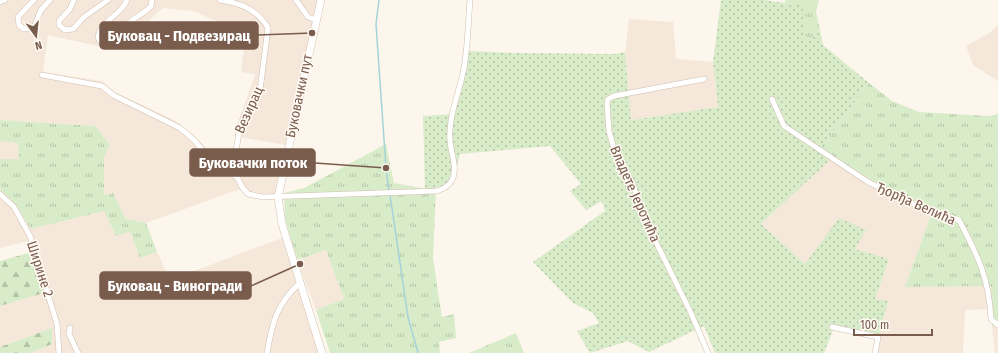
<svg xmlns="http://www.w3.org/2000/svg" width="998" height="353" viewBox="0 0 998 353" font-family="'Fira Sans Condensed',sans-serif">
<defs>
<pattern id="grass-tufts" width="24" height="20" patternUnits="userSpaceOnUse"><rect width="24" height="20" fill="#d8ecc9"/><path d="M3 7l-1-3M5 7V3M7 7l1-3M15 17l-1-3M17 17v-4M19 17l1-3" fill="none" stroke="#b4c2a5"/></pattern>
<pattern id="forest-firs" width="22" height="20" patternUnits="userSpaceOnUse"><rect width="22" height="20" fill="#d8ecc9"/><path d="M5 1l3.5 6h-7zM16 11l3.5 6h-7z" fill="#b4c2a5"/></pattern>
<pattern id="park-dots" width="8" height="8" patternUnits="userSpaceOnUse"><rect width="8" height="8" fill="#d8ecc9"/><path d="M2 2h.1M6 6h.1" fill="none" stroke="#b4c2a5" stroke-width="1.8" stroke-linecap="round"/></pattern>
</defs>
<rect width="100%" height="100%" fill="#fdf6ec"/>
<g fill="#f5e8da">
<path d="M0,0H319L286,145L234,136L255,74L241,72L246,31L234,29L193,11L163,8L116,50L48,35L43,72L102,81L115,92L174,120L195,136L215,158L236,169L234,157L280,165L275,199L251,197L240,189L146,223L126,219L113,193L104,195V158L110,145L96,126L0,120Z"/>
<path d="M629,19L673,22L676,59L713,62L718,107L631,120L625,52Z"/>
<path d="M998,24V81L973,65L966,46L991,32Z"/>
<path d="M0,141L18,143L19,159H0Z"/>
<path d="M834,156L900,195L933,209L905,287L991,286V309L965,310L963,353H877L880,334L888,301L875,299L889,259L855,249L866,230L805,264L761,224Z"/>
<path d="M0,189L15,204L31,229L104,211L116,236L130,232L140,258L157,252L170,280L282,238L321,353H30L52,344V328L0,347V306L44,293L28,241L0,248Z"/>
<path d="M326,250L344,299L316,310L297,260Z"/>
<path d="M992,326H998V353H995Z"/>
</g>
<g fill="url(#grass-tufts)">
<path d="M785,0H819L816,11L820,31L805,43L785,3Z"/>
<path d="M869,83L892,101L919,112L988,116L998,114V326H992L991,286L905,287L933,209C898,195 865,178 834,157L830,160L818,151Z"/>
<path d="M0,120L96,126L110,145L104,158V195L113,193L126,219L146,223L157,252L140,258L130,232L116,236L104,211L31,229L15,204L0,189V159H19L18,143L0,141Z"/>
<path d="M386,144L394,183L425,189L436,187L433,259L442,317L454,314L456,338L439,342L440,353H330L316,310L344,299L326,250L297,260L285,218L284,193L304,188Z"/>
<path d="M516,333L524,353H469Z"/>
</g>
<g fill="url(#forest-firs)">
<path d="M32,252L44,293L0,306V261Z"/>
<path d="M52,328V344L30,353H0V347Z"/>
</g>
<path fill="url(#park-dots)" d="M721,0H764L785,3H804L805,42L820,31L823,45L869,83L818,151L830,160L761,224L805,264L839,218L866,230L855,249L889,259L875,299L888,301L880,334L835,325L824,353H715L704,326L649,352L628,341L590,353L577,331L599,323L593,313L573,303L533,262L605,211L602,201L586,210L570,191L581,184L550,146L460,154L456,170L446,186L425,189L423,116L454,114L469,51L515,53L614,54L625,52L631,120L718,107L713,62Z"/>
<g fill="none" stroke-linecap="round" stroke-linejoin="round">
<g stroke="#a5d3da" stroke-width="1.5">
<path d="M379,0L376,24L386,168L389,191"/>
<path d="M390,195L408,317L418,353"/>
</g>
<defs>
<g id="street">
<path d="M34,0L18,17L19,25L24,29L34,27L41,10L50,0"/>
<path d="M74,0L70,9L59,21V25L65,30L73,29L84,17L108,0"/>
<path d="M127,0C121,15 102,20 98,36L99,40L106,44C118,41 122,30 130,22C137,16 145,13 151,6L152,0"/>
<path d="M220,0C240,3 257,9 268,28L260,90L245,114L240,126L236,151L238,179L242,187L248,194L263,197L437,191C443,189 449,186 452,180C458,168 451,154 450,141C448,118 458,96 463,73C468,49 468,24 470,0"/>
<path d="M296,0L308,17L316,20"/>
<path d="M0,2L5,0"/>
<path d="M42,75L102,86L113,95L180,128L194,140L212,161L228,170L238,179"/>
<path d="M704,79L614,96L608,99L607,103L609,131L616,156L633,184L643,216L691,313L708,353"/>
<path d="M772,99L784,126L868,182L924,209L959,220C978,256 989,278 991,319L998,325"/>
<path d="M0,194L14,207L30,236L57,324L59,353"/>
<path d="M832,327L878,337L875,353"/>
<path d="M70,328L69,334L78,353"/>
<path d="M267,353C272,323 277,303 300,283"/>
</g>
<path id="secondary" d="M321,0L278,197L282,224L322,353"/>
</defs>
<use href="#street" stroke="#d1beb0" stroke-width="6"/>
<use href="#secondary" stroke="#d6c0b0" stroke-width="8"/>
<use href="#street" stroke="#fff" stroke-width="5"/>
<use href="#secondary" stroke="#fff" stroke-width="7"/>
</g>
<g text-anchor="middle" dominant-baseline="central" stroke-width="3" stroke-linejoin="round" paint-order="stroke">
<g font-size="14" fill="#7a5c4d" stroke="#fffaf3">
<text transform="translate(299 96) rotate(-78)">Буковачки пут</text>
<text transform="translate(249 110) rotate(-66)">Везирац</text>
<text transform="translate(635 194) rotate(66)">Владете Јеротића</text>
<text transform="translate(916 204) rotate(24)">Ђорђа Велића</text>
<text transform="translate(40 269) rotate(72)">Ширине 2</text>
</g>
</g>
<path fill="none" stroke="#7a5c4d" stroke-width="1.5" d="M312 33L258 35M386 168L315 163M300 264L251 286"/>
<g fill="#7a5c4d" stroke="#fffaf3" stroke-width="1.5">
<circle cx="312" cy="33" r="4"/>
<circle cx="386" cy="168" r="4"/>
<circle cx="300" cy="264" r="4"/>
</g>
<g fill="#7a5c4d" stroke="#7a5c4d" stroke-width="1.5">
<rect x="100" y="22" width="158" height="27" rx="4"/>
<rect x="190" y="149" width="125" height="27" rx="4"/>
<rect x="100" y="272" width="151" height="27" rx="4"/>
</g>
<g font-size="15" text-anchor="middle" font-weight="bold" fill="#fff">
<text x="179" y="41">Буковац - Подвезирац</text>
<text x="253" y="168">Буковачки поток</text>
<text x="175" y="291">Буковац - Виногради</text>
</g>
<g transform="translate(36 36) rotate(165)" stroke="#fffaf3" stroke-width="3" paint-order="stroke">
<path d="M0-3L7 15L0 10L-7 15Z" fill="#7a5c4d"/>
<text y="-6" font-size="11" font-weight="bold" text-anchor="middle" fill="#7a5c4d">N</text>
</g>
<path d="M854 329v6h78v-6" fill="none" stroke="#7a5c4d" stroke-width="2"/>
<text x="860" y="329" font-size="12" fill="#7a5c4d" stroke="#fffaf3" stroke-width="3" paint-order="stroke">100 m</text>
</svg>
